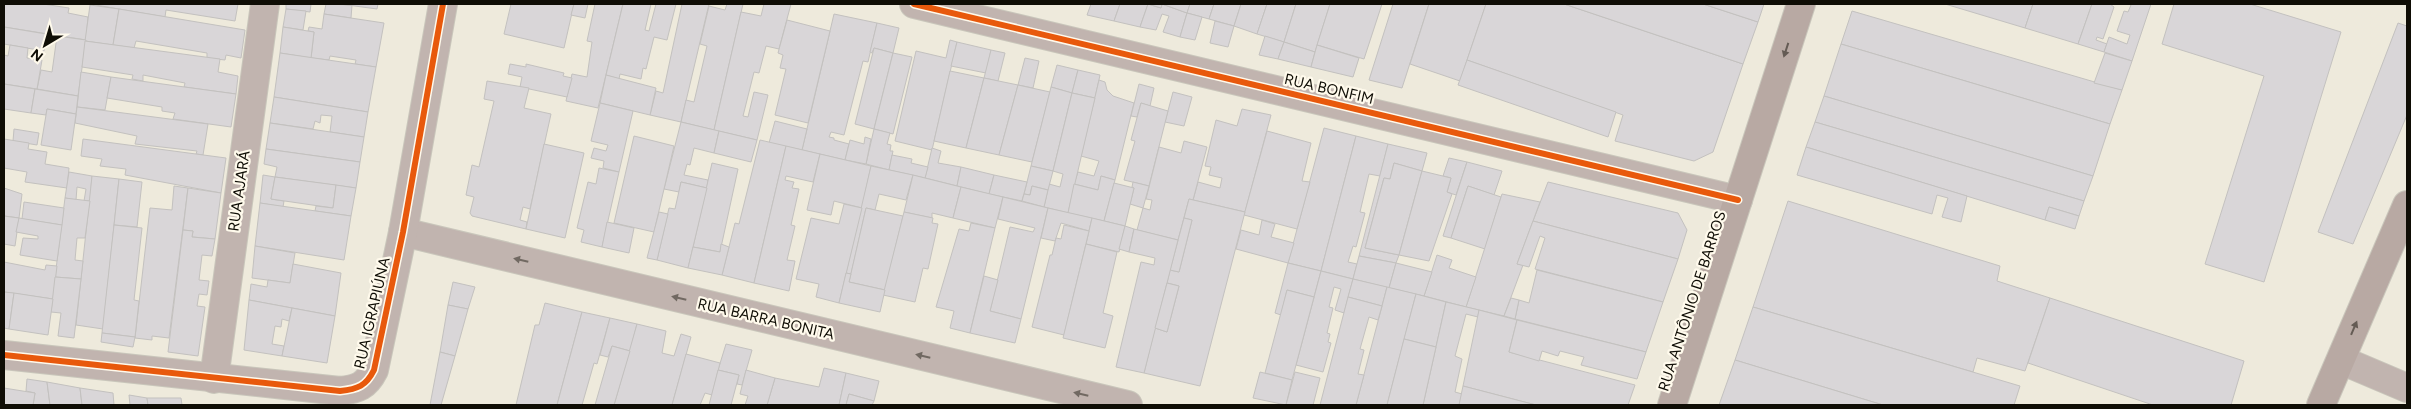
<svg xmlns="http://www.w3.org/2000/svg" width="2411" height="409" viewBox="0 0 2411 409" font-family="Figtree,sans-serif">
<rect width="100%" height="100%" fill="#eeeadc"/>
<g fill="#d9d6d8" stroke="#c3c1bf">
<path d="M4,4H43L69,8L68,13L88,17L86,40L4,27Z"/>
<path d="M90,4H238L235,21L166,10L165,17Z"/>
<path d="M286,4H311L310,12L286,9Z"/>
<path d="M326,4L352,5L351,18L324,14Z"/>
<path d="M340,4H378L377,9Z"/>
<path d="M511,4H574L564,48L504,34Z"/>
<path d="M574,4H588L585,18L571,15Z"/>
<path d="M595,4H623L598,108L566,101L572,74L587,77L592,42L587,41Z"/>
<path d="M623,4H651L645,30L649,31L656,4H676L667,40L654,37L646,69L643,68L641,79L620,74L619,79L606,75Z"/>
<path d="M682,4H709L681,122L650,115L656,91L663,93Z"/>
<path d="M727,4H743L714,130L681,122L686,100L694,102L707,46L700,44L709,6L725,10Z"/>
<path d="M764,4H791L779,49L766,46L759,73L754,72L743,116L748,117L754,92L768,95L757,140L714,130L741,12L761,16Z"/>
<path d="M1091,4H1120L1114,21L1087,15Z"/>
<path d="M1120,4H1148L1140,27L1114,21Z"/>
<path d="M1148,4L1161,8L1162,4L1187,13L1180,37L1163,32L1169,16L1162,14L1156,30L1140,27Z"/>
<path d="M1148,4H1190L1187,13L1162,4L1161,8Z"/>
<path d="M1190,4H1214L1209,19L1187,13Z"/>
<path d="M1214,4H1241L1234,26L1209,19Z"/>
<path d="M1241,4H1267L1257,34L1234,26Z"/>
<path d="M1267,4H1296L1284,42L1257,34Z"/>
<path d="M1296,4H1330L1315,52L1284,42Z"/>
<path d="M1330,4H1382L1364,59L1317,45Z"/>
<path d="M1393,4H1429L1402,88L1369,80Z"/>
<path d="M1429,4H1486L1460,81L1410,64Z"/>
<path d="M1486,4H1564L1743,64L1713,152L1694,161L1615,141L1623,115L1467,60Z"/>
<path d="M1564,4H1703L1758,22L1743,64Z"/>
<path d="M1703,4H1764L1758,22Z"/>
<path d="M1945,4H2033L2025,28Z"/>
<path d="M2033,4H2092L2078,44L2025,28Z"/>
<path d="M2092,4H2110L2114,7L2103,39L2097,37L2096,40L2107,44L2104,52L2078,44Z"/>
<path d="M2128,4H2151L2132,61L2104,52L2109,37L2127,44L2130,35L2117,31L2124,11L2128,12L2131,5Z"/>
<path d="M2174,4H2250L2341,32L2264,282L2205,264L2264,76L2162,44Z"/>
<path d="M90,5L119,9L113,45L85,41Z"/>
<path d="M119,9L245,30L241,58L226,55L225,60L207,58V53L136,41L134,48L113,45Z"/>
<path d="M286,9L306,11L303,30L283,27Z"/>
<path d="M1852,11L2122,90L2110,124L1841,44Z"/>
<path d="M1187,13L1202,17L1195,40L1180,37Z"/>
<path d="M324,14L384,23L376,67L355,64L356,60L330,56L329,60L311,58L314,32L308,31L309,27L322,29Z"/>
<path d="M834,14L877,23L868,62L863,61L844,135L831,132L829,137L834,138V140L849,144L845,160L802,150Z"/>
<path d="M787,20L830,31L808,123L775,115L786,69L780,68L783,55L778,53Z"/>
<path d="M1215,21L1234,26L1228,47L1210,43Z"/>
<path d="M877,23L899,28L893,53L874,48L872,53L870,52Z"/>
<path d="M2398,23L2407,26V115L2353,244L2318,232Z"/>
<path d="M4,27L46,34L44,51L4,44Z"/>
<path d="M283,27L314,32L311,58L280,53Z"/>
<path d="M57,36L86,40L78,96L37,89L41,70L52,72Z"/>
<path d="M1265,36L1284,42L1278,59L1259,55Z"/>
<path d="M950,40L957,42L932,150L895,141L916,51L946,58Z"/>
<path d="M85,41L220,59L218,72L238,76L236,94L184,87L185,83L143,75V81L132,79L133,75L82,67Z"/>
<path d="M957,42L991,50L986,73L951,66Z"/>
<path d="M1284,42L1315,52L1311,67L1278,59Z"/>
<path d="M1841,44L2110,124L2093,176L1824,96Z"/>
<path d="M10,45L28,48L27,58L42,60L37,89L4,84V55L8,56Z"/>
<path d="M1317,45L1359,58L1353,77L1311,67Z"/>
<path d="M874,48L893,53L874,129L855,124Z"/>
<path d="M991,50L1005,53L998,81L984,78Z"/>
<path d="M280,53L376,67L368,112L274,97Z"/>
<path d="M893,53L912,57L893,134L874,129Z"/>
<path d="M2105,53L2132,61L2122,90L2094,83Z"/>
<path d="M1025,58L1039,61L1033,88L1018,85Z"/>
<path d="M1467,60L1616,112L1608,137L1458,85Z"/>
<path d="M510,64L526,67V64L564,73L563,76L572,78L567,97L520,87L522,77L508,74Z"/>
<path d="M1057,65L1078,70L1072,93L1051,87Z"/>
<path d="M1078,70L1100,75L1095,98L1072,93Z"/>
<path d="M950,71L984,78L966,148L934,141Z"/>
<path d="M81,72L111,77L105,110L77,107Z"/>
<path d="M606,75L656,88L650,115L600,103Z"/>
<path d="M111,77L236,94L231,127L173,119L175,113L162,111V107L107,98Z"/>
<path d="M984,78L1018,85L999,155L966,148Z"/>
<path d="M1099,80L1105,82L1107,90L1113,96L1134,103L1115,180L1101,176L1098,190L1074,184L1078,172L1094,176L1099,161L1081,156Z"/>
<path d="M487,81L529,88L524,108L551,114L530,209L523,207L520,220L527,222L526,229L472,216L470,213L474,197L466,195L472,165L479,167L494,101L484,99Z"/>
<path d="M4,84L35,89L31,113L4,109Z"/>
<path d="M1139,84L1154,88L1150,106L1141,103L1137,117L1131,116Z"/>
<path d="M1018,85L1050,92L1032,162L999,155Z"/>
<path d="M1051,87L1072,93L1053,171L1031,166Z"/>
<path d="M35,89L78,96L76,114L47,109L46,115L31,113Z"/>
<path d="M1173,92L1192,97L1184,126L1165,122Z"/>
<path d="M1072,93L1095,98L1068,213L1044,207L1049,184L1060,187L1063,174L1053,171Z"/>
<path d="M1824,96L2093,176L2084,201L1815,122Z"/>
<path d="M274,97L368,112L364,137L330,132L332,116L321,115L320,123L315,121L313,129L270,123Z"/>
<path d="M600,103L633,111L619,172L603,168L604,161L591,158L594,148L606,151L608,145L591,141Z"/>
<path d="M1141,103L1168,111L1149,186L1124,180L1135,141L1131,140Z"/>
<path d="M77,107L208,124L203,155L196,154L197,151L135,144L137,136L75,123Z"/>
<path d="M47,109L76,114L71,150L41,145Z"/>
<path d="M1242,109L1271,115L1245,212L1193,200L1198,182L1220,188L1222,178L1209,175L1211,167L1205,166L1216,120L1237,126Z"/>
<path d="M775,121L807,129L802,150L769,143Z"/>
<path d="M681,122L719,131L714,153L694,148L690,165L687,164L684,175L708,180L707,188L681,182L679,192L664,189Z"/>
<path d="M1815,122L2084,201L2079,216L2049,207L2045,220L1806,147Z"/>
<path d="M270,123L364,137L360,162L266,149Z"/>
<path d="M1324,128L1356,136L1321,271L1288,263Z"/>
<path d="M14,129L39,133L37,145L13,141Z"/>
<path d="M874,129L890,133L887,144L891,145L890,151H893L889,170L866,164Z"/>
<path d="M719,131L757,140L751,162L714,153Z"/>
<path d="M1267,131L1311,143L1302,181L1310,182L1297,229L1244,215Z"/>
<path d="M634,136L674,146L654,232L614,223Z"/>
<path d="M1356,136L1388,144L1380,176L1369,174L1360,212L1365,213L1356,247L1353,246L1348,262L1357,264L1353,279L1321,271Z"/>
<path d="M865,137L871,139L866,164L845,160L850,140L864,144Z"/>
<path d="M4,139L29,143L28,149L47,152L45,164L69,168L67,188L25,182L27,172L4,168Z"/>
<path d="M83,139L226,158L221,193L125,175L126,169L100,166L102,159L81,156Z"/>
<path d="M760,140L786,146L754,283L722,275L735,223L739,224Z"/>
<path d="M1184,141L1207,147L1193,200L1189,199L1178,240L1137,230L1143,208L1150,210L1152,200L1146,199L1159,147L1181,153Z"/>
<path d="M544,144L584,153L565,238L526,229Z"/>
<path d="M1388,144L1427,153L1422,171L1394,163L1390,179L1384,178L1365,248L1399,255L1396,263L1359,256Z"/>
<path d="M786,146L820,154L813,182L786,176L785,180L794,182L792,188L799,189L791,225L795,226L787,260L795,261L789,291L754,283Z"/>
<path d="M1806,147L1967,196L1961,222L1942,217L1948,198L1937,195L1932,214L1797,175Z"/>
<path d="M932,148L941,151L938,163L961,167L957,186L925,178Z"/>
<path d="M266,149L360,162L356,188L275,177L277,167L264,164Z"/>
<path d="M820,154L871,166L862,208L834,201L831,215L807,210Z"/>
<path d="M892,155L912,159L911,163L928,167L925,178L889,170Z"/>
<path d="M1449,158L1467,162L1456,195L1447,192L1451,178L1443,176Z"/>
<path d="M1467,162L1502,171L1494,195L1468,186L1451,238L1443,236Z"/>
<path d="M712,163L738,169L720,252L693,247Z"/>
<path d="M1394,163L1422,171L1399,255L1365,248L1384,178L1390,179Z"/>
<path d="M871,166L913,175L906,200L879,194L875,210L866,208L851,274L846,273Z"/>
<path d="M1031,166L1053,171L1048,190L1032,186L1030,195L1024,194Z"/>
<path d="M961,167L994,175L989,194L957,186Z"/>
<path d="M599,168L619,172L602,247L581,242L584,230L577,228L588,182L596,184Z"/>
<path d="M1422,171L1451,178L1447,192L1452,194L1429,261L1399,255Z"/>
<path d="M69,172L92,176L90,201H84L86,189L77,187L76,200L65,198Z"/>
<path d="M263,175L275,177L271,199L284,201L283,207L260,203Z"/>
<path d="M913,175L961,187L953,218L932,213V218L904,212Z"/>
<path d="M994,175L1027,182L1022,201L989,194Z"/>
<path d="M92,176L119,179L103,329L76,325Z"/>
<path d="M1101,176L1115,180L1104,221L1068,213L1074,184L1098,190Z"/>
<path d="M275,177L336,185L333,208L271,199Z"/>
<path d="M119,179L142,182L137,227L114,225Z"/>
<path d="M681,182L707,188L688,268L657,260L669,208L675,209Z"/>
<path d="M1133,182L1149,186L1143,208L1130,204L1134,188L1132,187Z"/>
<path d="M1548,182L1678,213L1687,230L1678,259L1533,221Z"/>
<path d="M1114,183L1134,188L1125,226L1104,221Z"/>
<path d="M336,185L356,188L351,216L315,211L316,206L333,208Z"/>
<path d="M174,186L188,188L169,338L152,336V340L135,338L150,208L172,210Z"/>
<path d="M1032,186L1048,190L1044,207L1022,201L1024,194L1030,195Z"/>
<path d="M1468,186L1501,197L1485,249L1451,238Z"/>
<path d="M961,187L1003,197L995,228L953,218Z"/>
<path d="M4,188L22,194L19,218L4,216Z"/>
<path d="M188,188L221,193L215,239L192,237L193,231L183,230Z"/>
<path d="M1502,194L1540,202L1517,264L1523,265L1504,316L1466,307Z"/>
<path d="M1003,197L1048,208L1021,319L990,311L1010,227L1033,232L1035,228L998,219Z"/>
<path d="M65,198L90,201L85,238H77L75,260L83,261L81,279L55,277Z"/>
<path d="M1189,199L1245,212L1200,386L1144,373L1155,328L1167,332L1179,286L1167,283L1170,270L1179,272L1192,220L1184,218Z"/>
<path d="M1788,201L2000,266L1997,281L2050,298L2025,371L1977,358L1973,372L1753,307Z"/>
<path d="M24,202L64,208L62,225L22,219Z"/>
<path d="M260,203L351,216L344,260L255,246Z"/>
<path d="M844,204L862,208L839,303L816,297L819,284L796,279L811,218L839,224Z"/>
<path d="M2049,207L2079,216L2075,229L2045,220Z"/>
<path d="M866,208L903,216L885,290L849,282Z"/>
<path d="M1048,208L1092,218L1089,231L1061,223L1055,241L1041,238Z"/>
<path d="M659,212L668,214L657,260L647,258Z"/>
<path d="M904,212L933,218L932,223L938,224L928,269L923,268L915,302L883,295Z"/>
<path d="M4,216L19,218L15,246L4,244Z"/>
<path d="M19,218L62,225L57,261L20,255L23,238L38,239V236L16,232Z"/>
<path d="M1092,218L1125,226L1119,252L1086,244Z"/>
<path d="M1184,218L1192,220L1179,272L1170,270Z"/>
<path d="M1262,220L1275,224L1271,237L1294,243L1288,263L1236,249L1241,230L1259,235Z"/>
<path d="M1533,221L1678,259L1663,302L1535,269L1545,238L1540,236L1529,267L1517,264Z"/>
<path d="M607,222L634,228L629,253L602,247Z"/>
<path d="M971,223L995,228L970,333L950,328L954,311L936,307L959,229L969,231Z"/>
<path d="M114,225L142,228L134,300L139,301L135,337L102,333Z"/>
<path d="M1064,225L1089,231L1064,335L1032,327L1050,255H1052L1056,238L1061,239Z"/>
<path d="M1125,226L1134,229L1129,252L1119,249Z"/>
<path d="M1134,229L1178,240L1144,373L1116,367L1141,262L1154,265L1155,258L1129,252Z"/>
<path d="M183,230L193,231L192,237L215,239L212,256L202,255L199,280L209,281L207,295L199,294L197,306L205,307L198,356L168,352Z"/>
<path d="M721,244L729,247L722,275L688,268L693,247L720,252Z"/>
<path d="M1086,244L1117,252L1103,313L1113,316L1105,348L1063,338Z"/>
<path d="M255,246L295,253L290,283L252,278Z"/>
<path d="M1437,255L1452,260L1449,268L1476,277L1466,307L1424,296Z"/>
<path d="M1359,256L1396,263L1389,288L1353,279Z"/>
<path d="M4,262L45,270L46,265L57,266L53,299L4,292Z"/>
<path d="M1288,263L1321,271L1314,297L1287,290L1281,315L1275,313Z"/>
<path d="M1396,263L1432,272L1424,296L1389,288Z"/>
<path d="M293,264L341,273L335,316L249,300L251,284L267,287L268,280L290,283Z"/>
<path d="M1537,270L1663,302L1646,352L1515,319L1519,300L1529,303Z"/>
<path d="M1321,271L1353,279L1344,313L1335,310L1341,289L1334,287L1329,307L1333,308L1327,333L1330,334L1328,342L1331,343L1323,372L1296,365Z"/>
<path d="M846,273L851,274L849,282L885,290L880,312L839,303Z"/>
<path d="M984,276L998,280L990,311L1021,319L1015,343L970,333Z"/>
<path d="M55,277L81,279L74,338L58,336L61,313L51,312Z"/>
<path d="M1353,279L1387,287L1382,306L1348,297Z"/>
<path d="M453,282L475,287L468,309L448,305Z"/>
<path d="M1167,283L1179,286L1167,332L1155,328Z"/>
<path d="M1387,287L1416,294L1387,405H1356Z"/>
<path d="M1287,290L1314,297L1292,380L1265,373Z"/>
<path d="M4,292L14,293L9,329L4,328Z"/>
<path d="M14,293L53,299L48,335L9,329Z"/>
<path d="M1416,294L1446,302L1436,347L1404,339Z"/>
<path d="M1348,297L1382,306L1378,320L1369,317L1360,349L1364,350L1358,374L1364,375L1356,405H1320Z"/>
<path d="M1511,298L1519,300L1515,319L1504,316Z"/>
<path d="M2050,298L2244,361L2231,405H2153L2028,363Z"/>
<path d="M249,300L292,308L289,321L282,319L281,327L275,326L272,344L284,346L282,356L244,350Z"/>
<path d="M1446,302L1479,310L1478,317L1466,314L1455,356L1462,359L1455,392L1462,394L1459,405H1423Z"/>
<path d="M545,303L582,312L557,405H516L535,325H539Z"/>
<path d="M448,305L468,309L455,356L440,352Z"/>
<path d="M1753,307L2020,386L2014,405H1883L1735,360Z"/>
<path d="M292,308L335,316L327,363L282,356Z"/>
<path d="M1479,310L1517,320L1509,352L1635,385L1628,405H1536L1463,386Z"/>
<path d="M582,312L610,318L597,364L594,363L582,405H557Z"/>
<path d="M610,318L637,324L630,351L612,346L608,357L600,355Z"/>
<path d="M1517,320L1646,352L1637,379L1581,365L1584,357L1560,351L1558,356L1542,351L1539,361L1509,352Z"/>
<path d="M637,324L666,331L662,353L674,356L681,334L691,337L672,405H614Z"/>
<path d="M102,333L135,337L133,347L101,342Z"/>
<path d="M1404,339L1436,347L1423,405H1387Z"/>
<path d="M726,344L752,350L742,385L737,384L739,375L718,370Z"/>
<path d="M612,346L630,351L614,405H595Z"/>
<path d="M440,352L455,356L441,405H430Z"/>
<path d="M686,354L720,363L712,395L705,393L700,405H672Z"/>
<path d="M1735,360L1883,405H1719Z"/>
<path d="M824,368L846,373L839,405H767L775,378L819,387Z"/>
<path d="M718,370L739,375L731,405H709Z"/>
<path d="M746,370L775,378L767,405H745L748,396L740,394Z"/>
<path d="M1260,372L1292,380L1286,405L1253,398Z"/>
<path d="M1295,372L1320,378L1313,405H1286Z"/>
<path d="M846,373L879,381L874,401L849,394L846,405H839Z"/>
<path d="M27,379L47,382L50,405H33L35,393L26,391Z"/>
<path d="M47,382L80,388L82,405H50Z"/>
<path d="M1463,386L1536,405H1459Z"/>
<path d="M4,388L35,393L33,405H4Z"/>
<path d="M80,388L113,393L114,405H82Z"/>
<path d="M849,394L874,401L872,405H846Z"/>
<path d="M129,395L147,398L148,405H130Z"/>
<path d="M147,398H181L182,405H148Z"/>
</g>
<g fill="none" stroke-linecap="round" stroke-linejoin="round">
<defs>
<g id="street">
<path d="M914,4L1738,200"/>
<path d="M403,232L1128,405"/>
<path d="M4,355L340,391C358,389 366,386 374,370L403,232L443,4"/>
<path d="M2341,360L2407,388"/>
<path d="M214,379L265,4"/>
</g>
<g id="secondary">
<path d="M1672,405L1801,4"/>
<path d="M2321,405L2407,205"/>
</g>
</defs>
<use href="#street" stroke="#c9c6bb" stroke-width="30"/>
<use href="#secondary" stroke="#c9c6bb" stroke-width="30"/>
<use href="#street" stroke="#c1b4af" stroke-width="28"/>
<use href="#secondary" stroke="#b8a9a3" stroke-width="28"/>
<defs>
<g id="cycleway">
<path d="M914,4L1738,200"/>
<path d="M4,355L340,391C358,389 366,386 374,370L403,232L443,4"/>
</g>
</defs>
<use href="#cycleway" stroke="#fffaec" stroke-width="9"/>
<use href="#cycleway" stroke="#e8590c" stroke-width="6"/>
</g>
<defs><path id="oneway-solid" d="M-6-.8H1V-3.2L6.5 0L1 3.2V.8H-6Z" transform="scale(1.25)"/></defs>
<g fill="#645b54">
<use href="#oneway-solid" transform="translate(1786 50) rotate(108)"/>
<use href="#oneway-solid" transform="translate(2354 328) rotate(-67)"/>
</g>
<g fill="#716962">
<use href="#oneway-solid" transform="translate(521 260) rotate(-167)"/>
<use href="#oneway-solid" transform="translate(679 298) rotate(-167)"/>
<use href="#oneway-solid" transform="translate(923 356) rotate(-167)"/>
<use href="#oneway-solid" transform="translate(1081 394) rotate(-167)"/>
</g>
<g text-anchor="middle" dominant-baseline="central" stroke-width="4.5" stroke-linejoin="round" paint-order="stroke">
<g font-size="15" fill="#0f0d05" stroke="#fffaec">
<text transform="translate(1329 89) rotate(13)">RUA BONFIM</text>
<text transform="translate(239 191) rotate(-82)">RUA AJARÁ</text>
<text transform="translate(1692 301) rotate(-72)">RUA ANTÔNIO DE BARROS</text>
<text transform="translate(372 313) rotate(-77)">RUA IGRAPIÚNA</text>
<text transform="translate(766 319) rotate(13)">RUA BARRA BONITA</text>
</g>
</g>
<rect width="2411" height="409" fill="none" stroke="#0f0d05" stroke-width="10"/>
<g transform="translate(45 45) rotate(218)" stroke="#fffaec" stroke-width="4" paint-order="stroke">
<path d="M0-4L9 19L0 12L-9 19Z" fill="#0f0d05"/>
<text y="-8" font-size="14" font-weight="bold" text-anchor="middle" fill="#0f0d05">N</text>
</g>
</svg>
